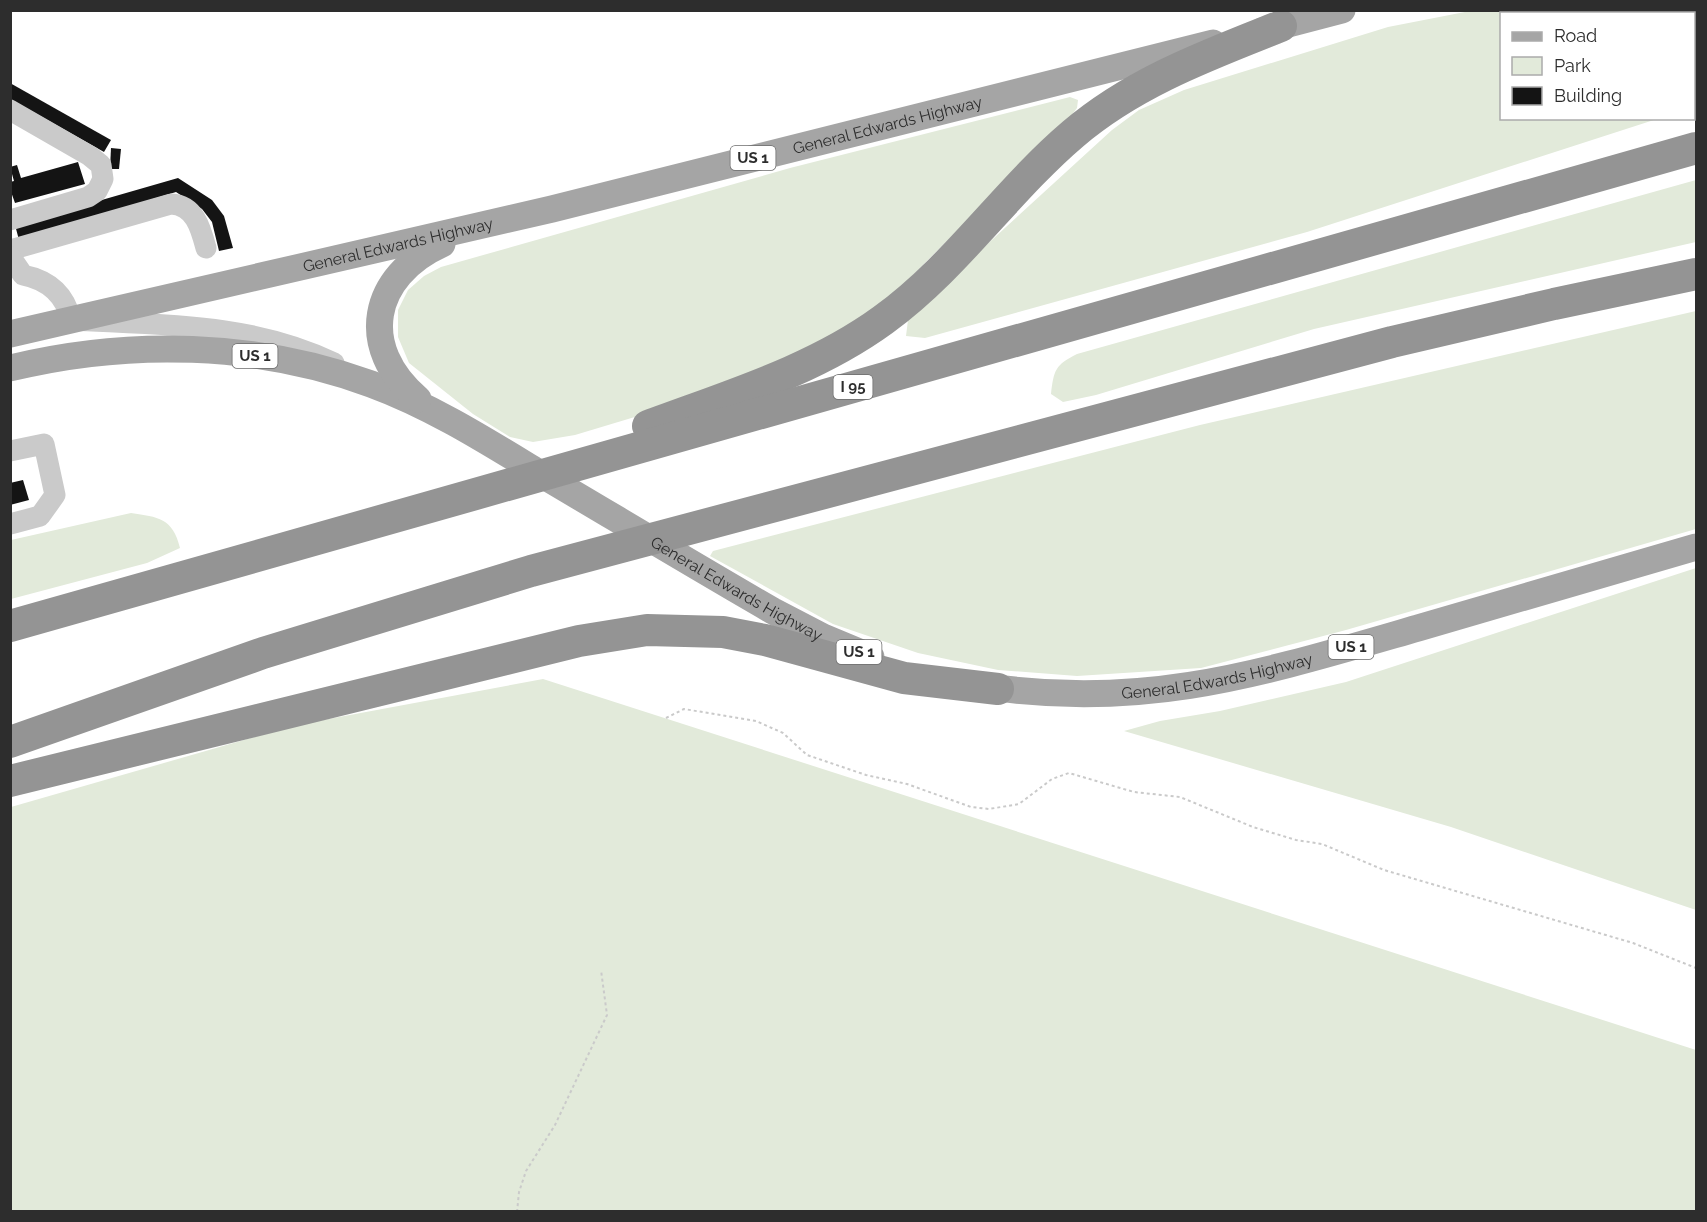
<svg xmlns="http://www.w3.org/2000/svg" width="1707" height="1222" viewBox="0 0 1707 1222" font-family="Raleway,sans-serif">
<rect width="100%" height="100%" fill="#fff"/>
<g fill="#e2eada">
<path d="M1470,11H1696V108H1694V14H1502V118L1657,119L1307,232L925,338L906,336L908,320L923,303L1112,130L1139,110L1184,90L1388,27Z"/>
<path d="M1070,97L1078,100L1077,108L1071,116L898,290L861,320L817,346L658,410L575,435L533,442L510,437L473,414L409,363L398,337V310L408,290L424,276L441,267L790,168Z"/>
<path d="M1696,180V242L1314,329L1096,395L1063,402L1051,394C1054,370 1055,365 1077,354Z"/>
<path d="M1696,311V529L1346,630L1201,668L1077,676L998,670L918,653L833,624L710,556L713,551L1200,425Z"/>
<path d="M131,513C158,517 173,518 180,548L147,563L11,599V540Z"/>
<path d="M1696,568V910L1451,827L1124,731L1160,721L1220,711L1346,682Z"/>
<path d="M543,679L1696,1050V1211L11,1212V807L296,725Z"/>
</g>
<g fill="#141414">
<path d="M10,83L111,140L104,152L10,99Z"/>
<path d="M111,148L121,149L119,169H110Z"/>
<path d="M78,162L85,184L15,203L10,189V182L14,181L10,167L17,165L21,178Z"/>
<path d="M178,178L212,200L224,216L233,248L219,251L212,222L202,209L176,192L19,240L15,225Z"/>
<path d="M23,480L29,500L10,505V483Z"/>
</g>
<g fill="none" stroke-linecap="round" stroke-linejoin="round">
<g stroke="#cacaca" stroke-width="2" stroke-dasharray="3 3" stroke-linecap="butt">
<path d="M666,718L684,709L756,721L783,733L807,755L866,775L907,784L971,807L989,809L1019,804L1052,779L1069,773L1134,792L1180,797L1253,827L1296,840L1322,844L1384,870L1633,943L1696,968"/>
<path d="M517,1212L519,1192L526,1171L555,1125L607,1015L601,970"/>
</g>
<g stroke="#cacaca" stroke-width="21">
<path d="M10,110L90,156L101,165L103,179L97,191L88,197L10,220"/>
<path d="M10,250L171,204C195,205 201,229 206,248"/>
<path d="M10,256L23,275C48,280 65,294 71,320C161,325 252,323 334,363"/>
<path d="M10,451L44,444L55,495L40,516L10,524"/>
</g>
<g stroke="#a5a5a5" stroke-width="27">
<path d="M1262,31L1342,10"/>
<path id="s1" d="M10,334L552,209L1213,43"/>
<path id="s2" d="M10,368C129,339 257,342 371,384C431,406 485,440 539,473C617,519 695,566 773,611L823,637L871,657"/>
<path d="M418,399C357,347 371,276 442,244"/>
<path id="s3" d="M977,685C1142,712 1262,673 1418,628C1511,601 1604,574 1696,547"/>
</g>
<g stroke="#949494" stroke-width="32">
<path d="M648,426C728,396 813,371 883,320C955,268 1006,191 1073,134C1134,82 1208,55 1281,26"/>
<path d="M10,626L1696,148"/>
<path d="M10,742L263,653L531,571L1392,342L1554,304L1696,274"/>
<path d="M10,781L579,641L647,630L723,632L765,640L904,678L998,689"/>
</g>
</g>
<g text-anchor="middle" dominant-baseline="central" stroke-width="6" stroke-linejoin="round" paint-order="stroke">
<g fill="#fff" stroke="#6c6c6c" stroke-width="1.5">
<rect x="730.5" y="146" width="45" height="24" rx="4.5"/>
<rect x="232.5" y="344" width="45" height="24" rx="4.5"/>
<rect x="833.5" y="375" width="39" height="24" rx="4.5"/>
<rect x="1328.5" y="635" width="45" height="24" rx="4.5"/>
<rect x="836.5" y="640" width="45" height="24" rx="4.5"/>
</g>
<g font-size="15" font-weight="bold" fill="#2d2d2d">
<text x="753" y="158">US 1</text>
<text x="255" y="356">US 1</text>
<text x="853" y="387">I 95</text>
<text x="1351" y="647">US 1</text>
<text x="859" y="652">US 1</text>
</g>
<g font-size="16" fill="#2d2d2d" stroke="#fff">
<text stroke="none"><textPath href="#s1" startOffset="902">General Edwards Highway</textPath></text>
<text stroke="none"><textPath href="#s1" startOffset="398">General Edwards Highway</textPath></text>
<text stroke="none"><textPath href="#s2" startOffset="786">General Edwards Highway</textPath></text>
<text stroke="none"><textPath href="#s3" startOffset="242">General Edwards Highway</textPath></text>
</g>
</g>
<rect width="1707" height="1222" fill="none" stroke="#2d2d2d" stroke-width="24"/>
<rect x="1500" y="12" width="195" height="108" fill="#ffffff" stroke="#ababab" stroke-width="1.5"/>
<rect x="1512" y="32" width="30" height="9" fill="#a5a5a5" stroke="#ababab" stroke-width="1.5"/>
<text x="1554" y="42" font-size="18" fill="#2d2d2d">Road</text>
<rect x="1512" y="57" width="30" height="18" fill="#e2eada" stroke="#ababab" stroke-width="1.5"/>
<text x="1554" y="72" font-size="18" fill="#2d2d2d">Park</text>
<rect x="1512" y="87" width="30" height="18" fill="#141414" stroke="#ababab" stroke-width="1.5"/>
<text x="1554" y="102" font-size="18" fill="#2d2d2d">Building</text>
</svg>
